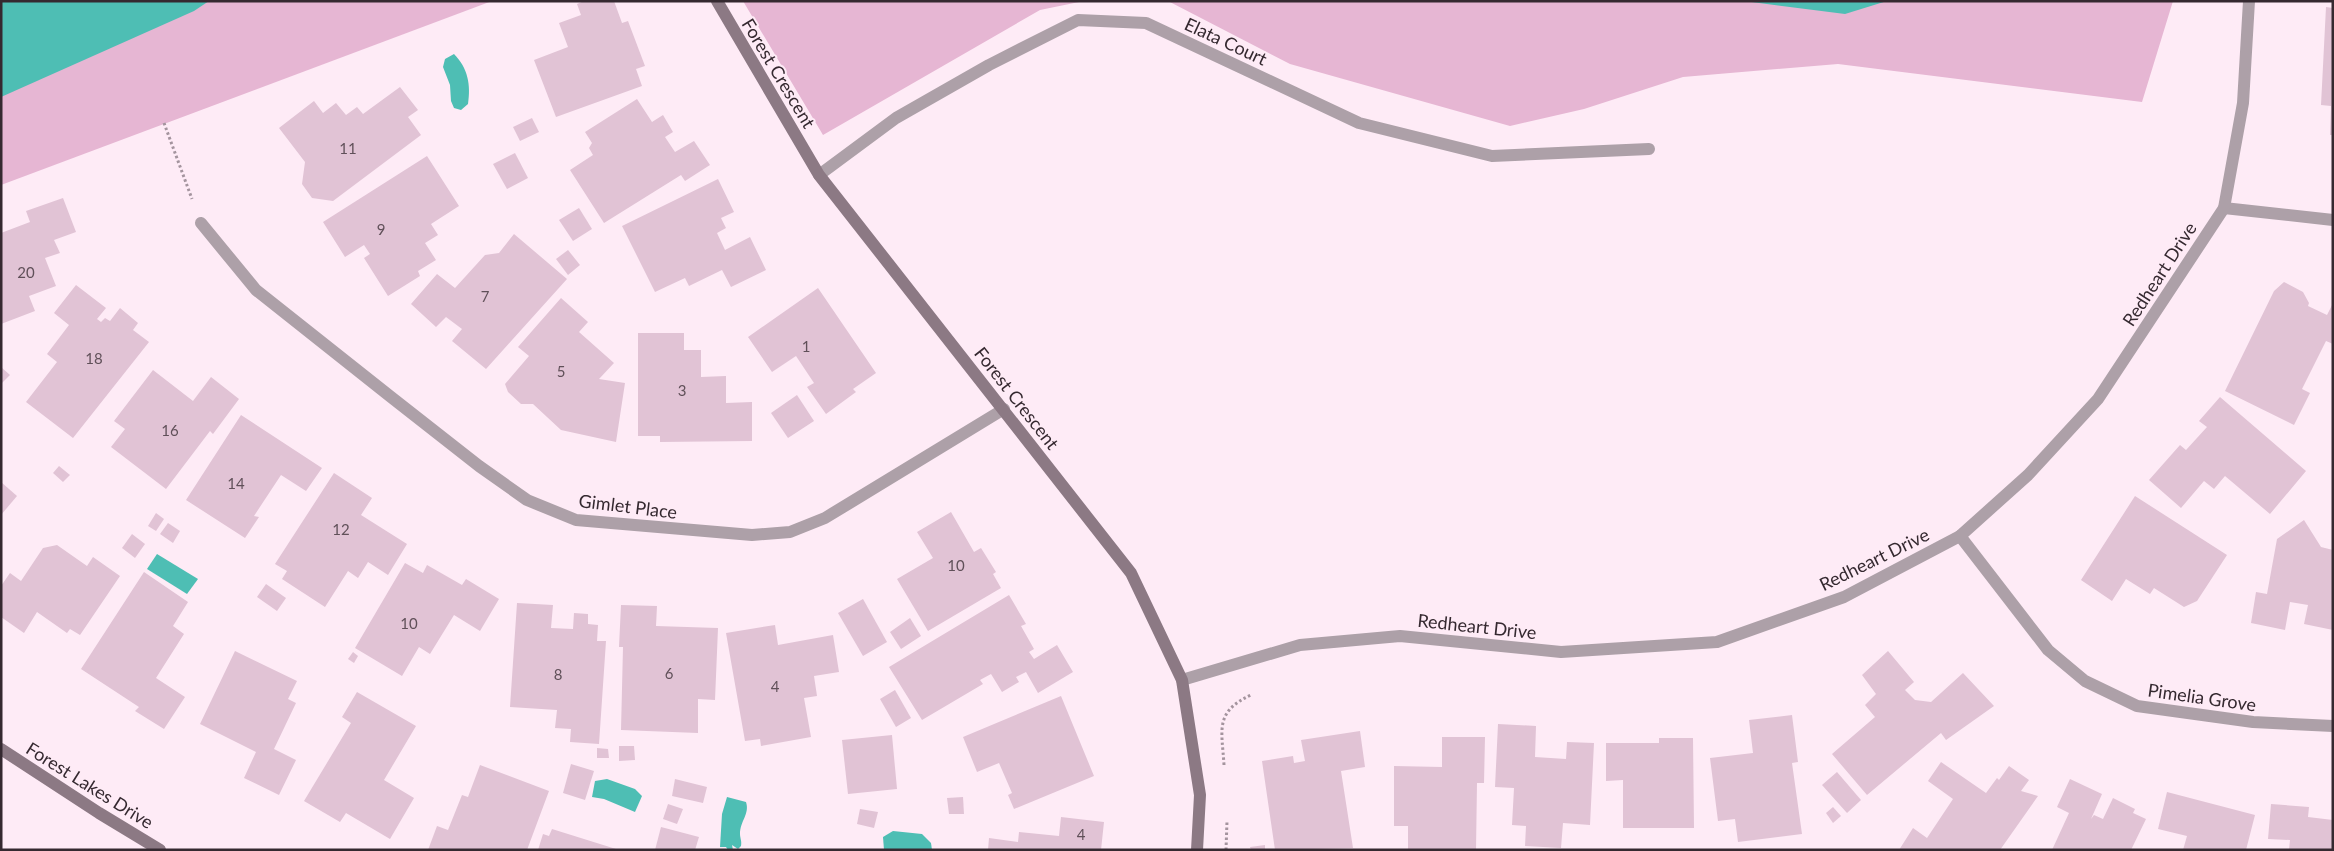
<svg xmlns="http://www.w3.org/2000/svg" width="2334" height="851" viewBox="0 0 2334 851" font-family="Lato,sans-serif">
<rect width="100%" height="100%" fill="#feebf6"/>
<g fill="#e6b6d3">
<path d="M1,1H492L1,185Z"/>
<path d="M743,1H1084L1040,10L823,135Z"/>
<path d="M1168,1H2173L2142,102L1838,64L1683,77L1584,109L1510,126L1290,64Z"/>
</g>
<g fill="#4ebeb4">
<path d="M1,1H209L194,11L1,97Z"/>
<path d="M1744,1H1887L1845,14Z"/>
<path d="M454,54C468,68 471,85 468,104L461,110L454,108L451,101L450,85L443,67L445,59Z"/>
<path d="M157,554L198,579L187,594L147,569Z"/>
<path d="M607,779L635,789L642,796L635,812L604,799L592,797L595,781Z"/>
<path d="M727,797L746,802C750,814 740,821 740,834C740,838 742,841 741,846L738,849L732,845L733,850H728L726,847H720L722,814Z"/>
<path d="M893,831L922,834L931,843L932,850H884L883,837Z"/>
</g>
<g fill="#e1c3d5">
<path d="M584,1H614L622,23L628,21L645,66L636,69L642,86L556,117L534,60L568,47L559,23L581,15L577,4Z"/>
<path d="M2326,7L2333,8V135H2330L2331,106L2321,105Z"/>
<path d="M400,87L418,110L408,117L421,135L333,201L312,198L302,184L305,162L279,128L314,101L323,113L336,103L346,115L357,107L363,114Z"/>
<path d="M637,99L652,122L663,115L673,132L665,137L675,152L694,141L710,165L685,181L681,175L604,223L570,170L593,155L589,148L592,143L585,132Z"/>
<path d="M532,118L539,132L520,141L513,127Z"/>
<path d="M515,153L528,178L507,189L493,164Z"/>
<path d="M427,156L459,206L431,224L438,235L425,243L436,260L418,271L420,276L388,296L364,258L370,254L364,245L345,257L323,222Z"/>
<path d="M718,179L734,212L721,218L726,228L717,233L725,250L750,237L766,270L731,287L722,270L689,286L685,278L655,292L622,226Z"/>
<path d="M63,198L76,232L54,240L60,253L45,258L56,286L29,296L35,311L1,324V233L30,222L26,211Z"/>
<path d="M579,208L592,229L573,241L559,220Z"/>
<path d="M514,234L567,279L486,369L452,341L462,329L446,317L436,327L411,304L437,274L455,288L485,255L499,253Z"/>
<path d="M568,250L580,265L568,275L556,259Z"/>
<path d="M2284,282L2303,292L2309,303L2308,306L2327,315L2333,303V344L2326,341L2302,389L2310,393L2294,425L2225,391L2274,291Z"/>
<path d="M76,285L106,308L97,319L101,322L105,318L110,321L120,308L138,323L133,330L149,342L73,438L26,402L57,362L47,354L69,325L54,313Z"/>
<path d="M818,288L876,373L853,389L856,392L826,414L807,387L814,383L796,356L772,372L748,337Z"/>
<path d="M561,298L588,322L579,332L614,363L599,379L625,383L616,442L561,430L533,404H521L508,392L505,384L529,356L518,347Z"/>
<path d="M638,333H684V350H701V377L726,376V403L752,402V441L660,442V436H638Z"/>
<path d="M1,367L10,375L1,384Z"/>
<path d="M153,370L193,401L211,377L239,399L213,434L210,431L166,489L111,447L125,429L114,421Z"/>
<path d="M797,395L814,421L788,438L771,413Z"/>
<path d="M2220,397L2306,471L2270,514L2225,476L2214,489L2204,481L2181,508L2149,480L2180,445L2186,450L2207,427L2199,421Z"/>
<path d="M241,415L322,468L306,491L281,475L254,516L259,517L245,538L186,500Z"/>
<path d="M59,466L70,475L63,482L53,473Z"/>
<path d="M334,473L372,498L361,515L407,544L388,575L368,562L358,578L348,571L325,607L282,579L287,571L275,564Z"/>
<path d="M1,482L17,496L1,515Z"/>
<path d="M2135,496L2227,555L2197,601L2184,607L2154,588L2150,594L2126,579L2112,601L2081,580Z"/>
<path d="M951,512L974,552L981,548L996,572L993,574L1001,588L928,631L897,579L933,558L917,532Z"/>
<path d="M156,513L164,519L156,531L148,526Z"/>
<path d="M2304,520L2321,547L2333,550V630L2304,624L2308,605L2290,602L2285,630L2251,623L2256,592L2267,594L2277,539Z"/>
<path d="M168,523L180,531L173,543L160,534Z"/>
<path d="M132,534L145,544L135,558L122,548Z"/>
<path d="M57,545L87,566L93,557L120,576L80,635L70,629L67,633L37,612L24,633L1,617V586L10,573L21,581L43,548Z"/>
<path d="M405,563L423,573L427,565L462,585L466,579L499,599L480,631L454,615L430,654L419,647L402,676L355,648Z"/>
<path d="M144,572L188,602L173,626L184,634L156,678L185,697L164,729L135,711L139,707L81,669Z"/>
<path d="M266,584L286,598L277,611L257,597Z"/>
<path d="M1009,595L1026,624L1021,626L1034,649L1029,652L1034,659L1057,645L1073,672L1038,693L1026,672L1016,677L1019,682L1002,692L991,674L980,680L983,684L922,720L889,667Z"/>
<path d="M863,599L887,642L863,656L838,613Z"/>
<path d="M517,603L553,605L551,628L573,629L574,613L588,614V624L598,625L597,641H606L599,744L570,742L571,729L555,728L557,710L510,707Z"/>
<path d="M621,605L657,606L656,626L718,628L715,700L698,699V733L621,730L623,647H619Z"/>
<path d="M910,618L921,636L901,649L890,632Z"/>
<path d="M775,625L778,645L833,635L839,672L814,676L817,696L804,698L811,737L761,746L760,739L745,741L726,633Z"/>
<path d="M235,651L297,681L288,699L296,703L274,749L296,760L279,795L244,778L256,752L200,724Z"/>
<path d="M1888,651L1914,682L1905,690L1915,700L1931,702L1963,673L1994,706L1946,740L1941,733L1867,795L1832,754L1875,717L1865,705L1876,694L1862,675Z"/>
<path d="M353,652L358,656L354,663L348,659Z"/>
<path d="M895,690L911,718L896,727L880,699Z"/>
<path d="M357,692L416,726L384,780L414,798L390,839L346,813L340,822L304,801L351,723L342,717Z"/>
<path d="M1061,696L1094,776L1014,809L1008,795L1012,793L999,763L977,772L963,737Z"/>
<path d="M1792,715L1798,762L1792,763L1802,834L1738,842L1735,819L1718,821L1710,758L1753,753L1749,720Z"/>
<path d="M1498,724L1536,726L1535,757L1566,759L1567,742L1594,743L1590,825L1563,823L1561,848L1525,846L1526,826L1512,825L1514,788L1495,787Z"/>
<path d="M1360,731L1365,767L1341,771L1353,848L1275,850L1262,761L1293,756L1294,763L1305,761L1301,740Z"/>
<path d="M892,735L897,789L848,794L842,740Z"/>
<path d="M1442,737H1485L1484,783H1477L1476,850H1408V826H1394V766L1442,767Z"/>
<path d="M1659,738H1693L1694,828H1623V780L1606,781V743H1659Z"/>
<path d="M619,746H634L635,760L619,761Z"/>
<path d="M597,748L608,749L609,758H597Z"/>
<path d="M1941,762L1986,793L1997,778L1999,780L2009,766L2029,780L2021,791L2038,796L2000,850H1899L1913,828L1927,838L1953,799L1928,781Z"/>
<path d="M571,764L594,771L585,800L563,793Z"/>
<path d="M480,765L549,791L527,850H428L437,826L448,830L462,795L468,797Z"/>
<path d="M1837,772L1861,800L1847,813L1822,785Z"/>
<path d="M675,779L707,787L703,803L672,796Z"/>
<path d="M2070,779L2102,794L2091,819L2094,815L2103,819L2113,798L2135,809L2133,813L2146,819L2131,850H2052L2069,813L2057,807Z"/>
<path d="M2167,792L2255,815L2246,850H2183L2187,836L2158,829Z"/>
<path d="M963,797L964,814H949L947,798Z"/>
<path d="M668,804L683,809L677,824L663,819Z"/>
<path d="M2271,804L2309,807L2308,817L2333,820V850H2289L2290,840L2268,839Z"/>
<path d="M1833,807L1841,816L1833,823L1826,813Z"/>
<path d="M860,809L878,812L874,828L857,824Z"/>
<path d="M1061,817L1104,822L1101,850H988L989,838L1018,842L1019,832L1059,836Z"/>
<path d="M661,827L699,837L695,850H655Z"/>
<path d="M552,829L616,849V850H538L543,834L549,836Z"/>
<path d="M1265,845V850H1251L1250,847Z"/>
</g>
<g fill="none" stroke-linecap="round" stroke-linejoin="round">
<g stroke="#a4949e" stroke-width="3" stroke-dasharray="2.5 2.5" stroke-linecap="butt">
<path d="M164,123L192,199"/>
<path d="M1224,765C1222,730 1214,712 1251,695"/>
<path d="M1226,850L1227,821"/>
</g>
<g stroke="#ada0a8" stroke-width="12">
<path d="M819,175L896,118L989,65L1078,20L1146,23L1359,123L1492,156L1649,149"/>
<path d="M2224,208L2333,220"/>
<path d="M201,223L256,290L391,397L479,466L527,500L576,520L752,535L790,532L825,518L1004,409"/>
<path d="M1960,536L2048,650L2085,681L2137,706L2253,722L2333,726"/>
<path d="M1182,680L1300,645L1400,636L1561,652L1717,642L1844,597L1960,536L2028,475L2098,399L2224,208L2243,103L2249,1"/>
</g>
<g stroke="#8c7984" stroke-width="12">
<path d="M717,1L819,175L1131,573L1182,680L1200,795L1197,850"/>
<path d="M1,749L99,813L160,850"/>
</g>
</g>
<g text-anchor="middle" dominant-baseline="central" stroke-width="4" stroke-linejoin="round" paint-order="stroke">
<g font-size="15" fill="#605059">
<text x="348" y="148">11</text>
<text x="381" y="229">9</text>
<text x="26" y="272">20</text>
<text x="485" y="296">7</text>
<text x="806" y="346">1</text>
<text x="94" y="358">18</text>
<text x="561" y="371">5</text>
<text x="682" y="390">3</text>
<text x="170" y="430">16</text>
<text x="236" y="483">14</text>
<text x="341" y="529">12</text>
<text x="956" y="565">10</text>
<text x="409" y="623">10</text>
<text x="669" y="673">6</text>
<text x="558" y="674">8</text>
<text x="775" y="686">4</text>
<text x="1081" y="834">4</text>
</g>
<g font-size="18" fill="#352930" stroke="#feebf6">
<text transform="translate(1226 41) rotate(25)">Elata Court</text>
<text transform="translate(779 73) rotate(59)">Forest Crescent</text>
<text transform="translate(2159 274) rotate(-57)">Redheart Drive</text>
<text transform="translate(1017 398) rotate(52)">Forest Crescent</text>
<text transform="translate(628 506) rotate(7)">Gimlet Place</text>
<text transform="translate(1874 559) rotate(-26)">Redheart Drive</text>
<text transform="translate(1477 626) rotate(6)">Redheart Drive</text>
<text transform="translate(2202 697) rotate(8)">Pimelia Grove</text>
<text transform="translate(90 785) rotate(32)">Forest Lakes Drive</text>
</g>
</g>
<rect width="2334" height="851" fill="none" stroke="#352930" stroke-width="5"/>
</svg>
